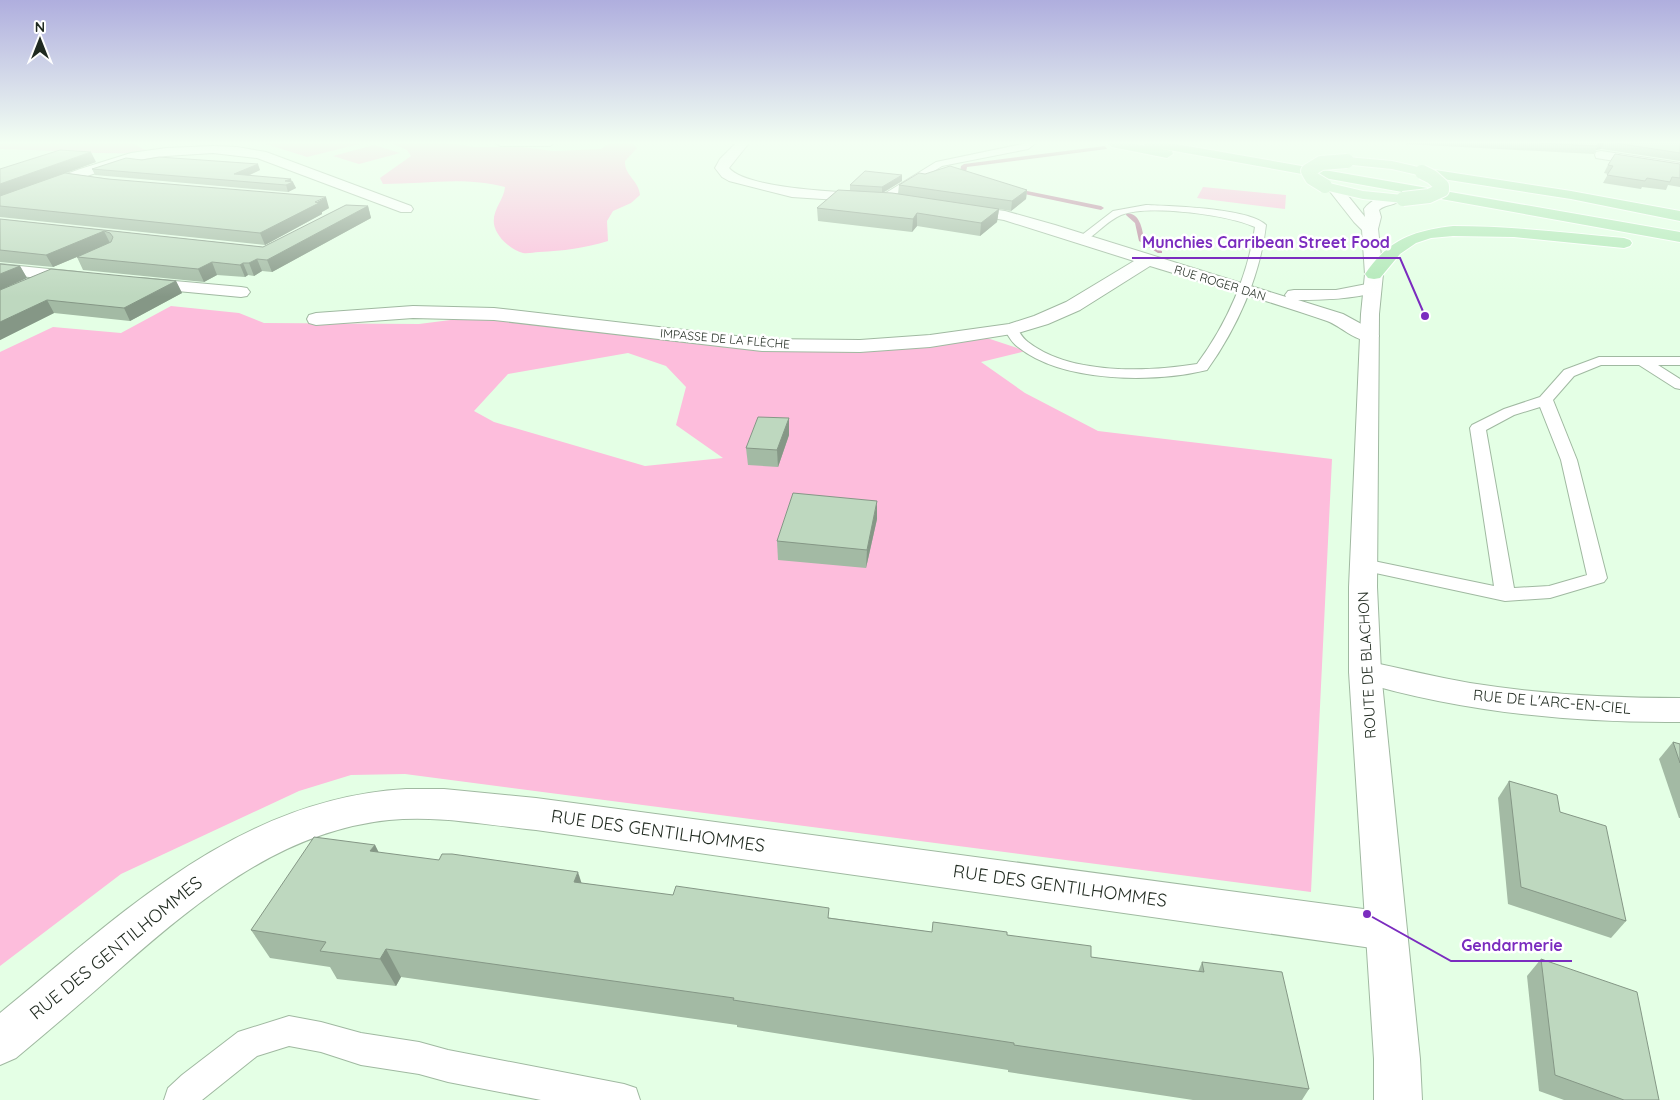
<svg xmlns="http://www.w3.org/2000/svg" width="1680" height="1100" viewBox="0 0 1680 1100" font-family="Quicksand,sans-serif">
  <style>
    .green { fill: #fdbddc; fill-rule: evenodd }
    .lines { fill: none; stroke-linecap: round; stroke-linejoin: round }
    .stream { fill: #b9809b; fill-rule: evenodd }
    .service-casing { stroke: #a0b9a1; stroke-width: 2 }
    .minor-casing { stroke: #a0b9a1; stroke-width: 2 }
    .tertiary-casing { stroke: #a0b9a1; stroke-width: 2 }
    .primary-casing { stroke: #fff; stroke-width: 2 }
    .trunk-casing { stroke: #fff; stroke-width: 2 }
    .service { fill: #fff; fill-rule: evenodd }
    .minor { fill: #fff; fill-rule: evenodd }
    .tertiary { fill: #fff; fill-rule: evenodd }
    .primary { fill: #c4eec8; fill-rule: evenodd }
    .trunk { fill: #b0e8b6; fill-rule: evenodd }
    .primary-bridge-casing { stroke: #fff; stroke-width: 16; stroke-linecap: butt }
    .primary-bridge { stroke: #c4eec8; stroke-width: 14 }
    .wall { fill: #a3baa4 }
    .shaded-wall { fill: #859786 }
    .building { fill: #bed8bf; stroke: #859786 }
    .labels { text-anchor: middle; stroke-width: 5; stroke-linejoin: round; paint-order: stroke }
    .far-street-label { font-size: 12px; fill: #1f291f; stroke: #fff }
    .street-label { font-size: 15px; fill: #1f291f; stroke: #fff }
    .near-street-label { font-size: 18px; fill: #1f291f; stroke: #fff }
    .leader { fill: none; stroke: #7b2cbf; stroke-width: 2 }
    .callout-dot { fill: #7b2cbf; stroke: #fff; stroke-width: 2 }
    .callout-label { font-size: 16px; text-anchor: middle; font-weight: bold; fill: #7b2cbf; stroke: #fff; stroke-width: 5; stroke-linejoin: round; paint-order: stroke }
  </style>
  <rect width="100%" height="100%" fill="#e4ffe5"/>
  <!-- green -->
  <g class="green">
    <path d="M0 143H133L141 148 155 153C104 155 52 150 0 149Z"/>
    <path d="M263 143H363L307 157Z"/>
    <path d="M391 143H448L475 147H522L553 151 601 149 610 143H633L637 148 625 161C624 175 639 181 640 195L631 203 613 211 607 221 608 241C585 248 563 251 539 252 534 252 528 254 523 253 511 250 496 237 494 224 492 210 504 200 505 187 464 176 424 184 383 184L380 178 411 156 407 150Z"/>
    <path d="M374 145 400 153 359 164 333 156Z"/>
    <path d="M1203 187 1286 195 1285 209 1197 198Z"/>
    <path d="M171 306 239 313 264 323 419 324 482 316 789 352 896 349 987 338 1026 351 981 362 1025 393 1098 431 1332 459 1311 892 405 774 351 775 299 791 121 874 0 966V352L53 327 121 333ZM628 353 666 366 686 387 676 425 723 458 645 466 494 422 474 411 508 374Z"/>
  </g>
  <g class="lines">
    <!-- stream -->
    <g class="stream">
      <path d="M1105 146 1107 149 967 167 966 172 976 180 973 182 960 172 961 166 964 164Z"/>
      <path d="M1012 188 1101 206 1104 208 1101 210 1010 191Z"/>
      <path d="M1126 213C1140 213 1142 228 1144 239L1162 251V253H1158L1139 241 1135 223 1126 215Z"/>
    </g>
    <!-- service casing -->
    <g class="service-casing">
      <g id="service">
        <path d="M496 143H554L550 146H500Z"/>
        <path d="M1027 143H1036L1028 149 942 166 885 201H877L876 199 936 162Z"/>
        <path d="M1146 205C1171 206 1249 208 1266 225 1260 277 1237 328 1207 370 1154 383 1063 383 1018 347 1012 343 1008 335 1004 329L1006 326H1016C1019 331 1022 338 1028 342 1070 375 1147 372 1197 364 1227 324 1248 275 1255 227 1228 215 1149 204 1121 215 1109 220 1098 232 1087 240L1083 241 1078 238 1113 211Z"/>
        <path d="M1599 357H1680V365H1658L1680 379V389L1675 388 1639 365H1601L1574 376 1553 400 1577 460 1607 578 1604 582 1550 598 1505 601 1357 569 1354 565 1357 561 1364 559 1494 586 1470 428 1472 425 1504 409 1540 397 1564 370ZM1540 407 1561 460 1587 575 1549 586 1514 588 1486 430 1514 415Z"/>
        <path d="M289 1016 321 1022 361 1033 419 1042 448 1050 624 1084 636 1088 640 1100H541L448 1082 419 1074 361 1065 321 1052 289 1046 257 1056 202 1100H164L168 1088 182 1075 238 1032Z"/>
      </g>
    </g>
    <!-- minor casing -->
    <g class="minor-casing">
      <g id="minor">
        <path d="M736 143H749L729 168C747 189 840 192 869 194L874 195 876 198 874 201 869 202 792 197 729 181 722 177 715 168 720 159Z"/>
        <path d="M213 146 237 147 266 152 411 206 413 209 411 212H401L257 158 213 153 166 156 137 160 90 175 0 208V199L80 169 131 153 166 148Z"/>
        <path d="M1601 151 1680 163V171L1596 158 1595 155 1596 152Z"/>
        <path d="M961 205 1005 211 1055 225 1286 297 1285 295 1288 291 1294 290H1336L1372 283 1378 284 1381 288 1378 292C1351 299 1326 300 1298 300L1343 314 1376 332 1379 336 1376 340C1358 345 1343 327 1327 321 1269 301 1209 284 1150 266L1080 310 1048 324 1018 333 930 347 860 352 762 351 494 320 413 318 316 325 309 323 307 319 309 315 316 313 413 306 494 308 762 339 860 340 930 335 1009 324 1034 316 1066 302 1134 261 1004 220 956 212 954 209 956 206Z"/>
        <path d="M0 264 78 272 84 273 87 277 84 281 78 282 0 274Z"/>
        <path d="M141 278 241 287 247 288 250 292 247 296 241 297 135 287 132 283 135 279Z"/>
        <path d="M1365 661C1400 668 1435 677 1470 683 1539 694 1610 698 1680 698V722C1570 723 1460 712 1354 680L1349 672 1354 664Z"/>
        <path d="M406 789H444L536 798 1386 912 1401 917 1407 931 1401 945 1386 950 536 830C487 825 438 815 389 820 282 831 200 899 122 967 87 998 52 1028 16 1058L0 1065V1013C124 912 238 799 406 789Z"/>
      </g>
    </g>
    <!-- tertiary casing -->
    <g class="tertiary-casing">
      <path id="tertiary" d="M1335 185 1340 186 1365 217 1364 209C1371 199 1387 193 1399 196L1401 199C1396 206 1385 204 1379 210L1381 217 1378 229 1383 274 1379 314 1377 587 1381 672 1420 1059 1422 1100H1374V1059L1349 672V587L1361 314 1365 274 1362 230 1354 222 1328 189 1330 186Z"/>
    </g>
    <!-- primary casing -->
    <g class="primary-casing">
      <g id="primary">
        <path d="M1347 157 1392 161 1427 169 1429 172 1422 176 1392 169 1342 164 1340 161 1342 158Z"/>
        <path d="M1325 182 1363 191 1403 195 1408 196 1410 199 1408 202 1403 203 1363 199 1320 189 1318 186 1320 183Z"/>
      </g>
    </g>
    <!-- trunk casing -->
    <g class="trunk-casing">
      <g id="trunk">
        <path d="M1106 143H1131L1146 146 1143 143H1170L1680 232V242L1158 148 1172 151 1173 154 1167 158 1112 147Z"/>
        <path d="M1422 168 1571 191 1680 211V221L1571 199 1417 175 1415 172Z"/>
        <path d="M1453 226C1511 226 1567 233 1624 238L1630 240 1632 243 1630 246 1624 248 1514 237 1453 236 1431 238 1416 243 1400 254 1380 278 1374 279 1368 278 1365 274C1389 239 1413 231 1453 226Z"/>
      </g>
    </g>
    <!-- service -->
    <use href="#service" class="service"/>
    <!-- minor -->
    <use href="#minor" class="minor"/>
    <!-- tertiary -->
    <use href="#tertiary" class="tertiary"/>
    <!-- primary -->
    <use href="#primary" class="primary"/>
    <!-- trunk -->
    <use href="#trunk" class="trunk"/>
    <!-- primary-bridge casing -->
    <g class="primary-bridge-casing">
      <g id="primary-bridge">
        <path d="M1325 186 1312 178 1308 171 1321 163 1347 161"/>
        <path d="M1403 199 1429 196 1442 190V186L1432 177 1422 172"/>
      </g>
    </g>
    <!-- primary-bridge -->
    <use href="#primary-bridge" class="primary-bridge"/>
  </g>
  <!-- wall -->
  <g class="wall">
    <path d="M1405 143H1680V161L1601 149 1596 150 1594 154 1406 144Z"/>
    <path d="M96 162 65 173 329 208 322 212V214L265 245 0 217V169Z"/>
    <path d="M1680 164V187L1668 185 1666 190 1642 187 1641 189 1603 183 1608 174 1604 173 1608 165Z"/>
    <path d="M92 169 260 170 248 176 292 182 296 188 288 192 95 175Z"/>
    <path d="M902 181 883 193 898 194 899 185 1027 190 1026 199 1011 211 999 209 997 222 980 236 917 226 912 232 818 221 817 208 850 190V185Z"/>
    <path d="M368 206 371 218 272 272 262 271 254 276 248 275 245 277 217 275 204 282 83 270 77 257 89 252 53 267 0 262V219L263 247Z"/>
    <path d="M0 264 20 266 27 278 9 286 176 281 182 293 130 321 54 313 0 340Z"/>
    <path d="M789 418V435L778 467 748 465 746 448Z"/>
    <path d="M877 519 866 568 778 560 777 541Z"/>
    <path d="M1673 742 1680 744V818H1679L1659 759Z"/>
    <path d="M1509 781 1560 812 1626 921 1611 938 1508 904 1498 798Z"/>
    <path d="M375 845 379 853 582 883 932 932 1007 935 1091 957 1198 972 1202 962 1309 1089 1302 1100H1193L1008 1072V1070L737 1027V1025L401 977 396 986 337 979 330 967 270 958 251 930Z"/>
    <path d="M1541 959 1659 1100H1564L1539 1091 1527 976Z"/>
  </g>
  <!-- shaded-wall -->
  <g class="shaded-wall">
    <path d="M1599 143H1604L1601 149 1596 150 1594 154Z"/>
    <path d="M91 152 96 162 0 197V184Z"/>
    <path d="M258 164 260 170 236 181 234 174Z"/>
    <path d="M902 175V181L882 193V187Z"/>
    <path d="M291 179 292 182H293L296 188 288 192 285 181Z"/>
    <path d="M1027 190 1026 199 1011 211 1012 201Z"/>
    <path d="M326 197 329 208 322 212V214L265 245 260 233Z"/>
    <path d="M368 206 371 218 272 272 267 260Z"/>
    <path d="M999 209 997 222 980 236 981 223Z"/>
    <path d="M917 213V226L912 232 913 219Z"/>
    <path d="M104 231 110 243 53 267 46 255Z"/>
    <path d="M257 259 262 271 254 276 249 263Z"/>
    <path d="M212 262 217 275 204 282 198 269Z"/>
    <path d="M243 263 248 275 245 277 240 265Z"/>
    <path d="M20 266 27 278 0 290V274Z"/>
    <path d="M176 281 182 293 130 321 124 308Z"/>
    <path d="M47 300 54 313 0 340V322Z"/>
    <path d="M789 418V435L778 467 777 450Z"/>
    <path d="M877 501V519L866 568 867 550Z"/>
    <path d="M375 845 389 874 370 851Z"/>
    <path d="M578 872 587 900 574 882Z"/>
    <path d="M386 949 401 977 396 986 380 959Z"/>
  </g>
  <!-- building -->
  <g class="building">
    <path d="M1539 143H1599L1597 146Z"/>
    <path d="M1616 143H1680V153Z"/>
    <path d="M60 150 91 152 0 184V169Z"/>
    <path d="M1615 154 1680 164V178L1672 177 1670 182 1647 178 1645 181 1607 175 1613 166 1608 165Z"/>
    <path d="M159 157 258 164 234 174 291 179 285 181 293 182 286 185 92 169 126 158 142 160Z"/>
    <path d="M950 166 1027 190 1012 201 899 185 919 173 925 174Z"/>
    <path d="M865 171 902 175 882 187 850 185Z"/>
    <path d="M65 173 108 179 326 197 315 202 319 203 260 233 0 206V196Z"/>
    <path d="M838 190 892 193 999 209 981 223 917 213 913 219 817 208Z"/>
    <path d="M346 205 368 206 267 260 257 259 249 263H243L240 265 212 262 198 269 77 257 111 242 113 237 110 233 104 231 46 255 0 250V219L263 247Z"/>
    <path d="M0 264 20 266 0 274Z"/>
    <path d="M51 269 176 281 124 308 47 300 0 322V290Z"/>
    <path d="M758 417 789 418 777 450 746 448Z"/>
    <path d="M793 493 877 501 867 550 777 541Z"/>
    <path d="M1673 742 1680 744V763Z"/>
    <path d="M1509 781 1557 795 1560 812 1606 826 1626 921 1521 887Z"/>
    <path d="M314 837 375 845 370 851 439 860 442 854H452L578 872 574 882 673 895 676 886 829 908 828 918 932 932 933 922 1007 932V935L1091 946V957L1204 972 1202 962 1282 972 1309 1089 1014 1045V1043L733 1000 734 998 386 949 380 959 320 951 326 942 251 930Z"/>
    <path d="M1541 959 1637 992 1659 1100H1624L1555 1075Z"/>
  </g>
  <!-- sky -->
  <linearGradient id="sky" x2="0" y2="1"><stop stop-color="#afaede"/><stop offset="0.48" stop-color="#f3fff3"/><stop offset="1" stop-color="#f3fff3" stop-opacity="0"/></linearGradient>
  <rect width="1680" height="297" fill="url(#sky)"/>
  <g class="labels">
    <!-- far-street labels -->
    <g class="far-street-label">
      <text transform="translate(1220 283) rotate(17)" y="4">RUE ROGER DAN</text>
      <text transform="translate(725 339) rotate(5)" y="4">IMPASSE DE LA FLÈCHE</text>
    </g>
    <!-- street labels -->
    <g class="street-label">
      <text transform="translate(1367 665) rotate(-93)" y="5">ROUTE DE BLACHON</text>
      <text transform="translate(1552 702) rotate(5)" y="5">RUE DE L'ARC-EN-CIEL</text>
    </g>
    <!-- near-street labels -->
    <g class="near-street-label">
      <text transform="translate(658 831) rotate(8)" y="6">RUE DES GENTILHOMMES</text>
      <text transform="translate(1060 886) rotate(8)" y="6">RUE DES GENTILHOMMES</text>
      <text transform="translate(116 948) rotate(-39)" y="6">RUE DES GENTILHOMMES</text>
    </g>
  </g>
  <!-- callouts -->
  <path class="leader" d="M1425 316L1400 258H1132M1367 914L1451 961H1572"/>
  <g class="callout-dot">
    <circle cx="1425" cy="316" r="5"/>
    <circle cx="1367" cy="914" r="5"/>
  </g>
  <g class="callout-label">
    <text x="1266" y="248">Munchies Carribean Street Food</text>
    <text x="1512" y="951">Gendarmerie</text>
  </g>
  <!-- north arrow -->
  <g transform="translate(40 40)" stroke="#ffffff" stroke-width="4" paint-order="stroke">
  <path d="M0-4L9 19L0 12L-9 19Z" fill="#1f291f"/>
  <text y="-8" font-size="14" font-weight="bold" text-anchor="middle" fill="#1f291f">N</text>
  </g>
</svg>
